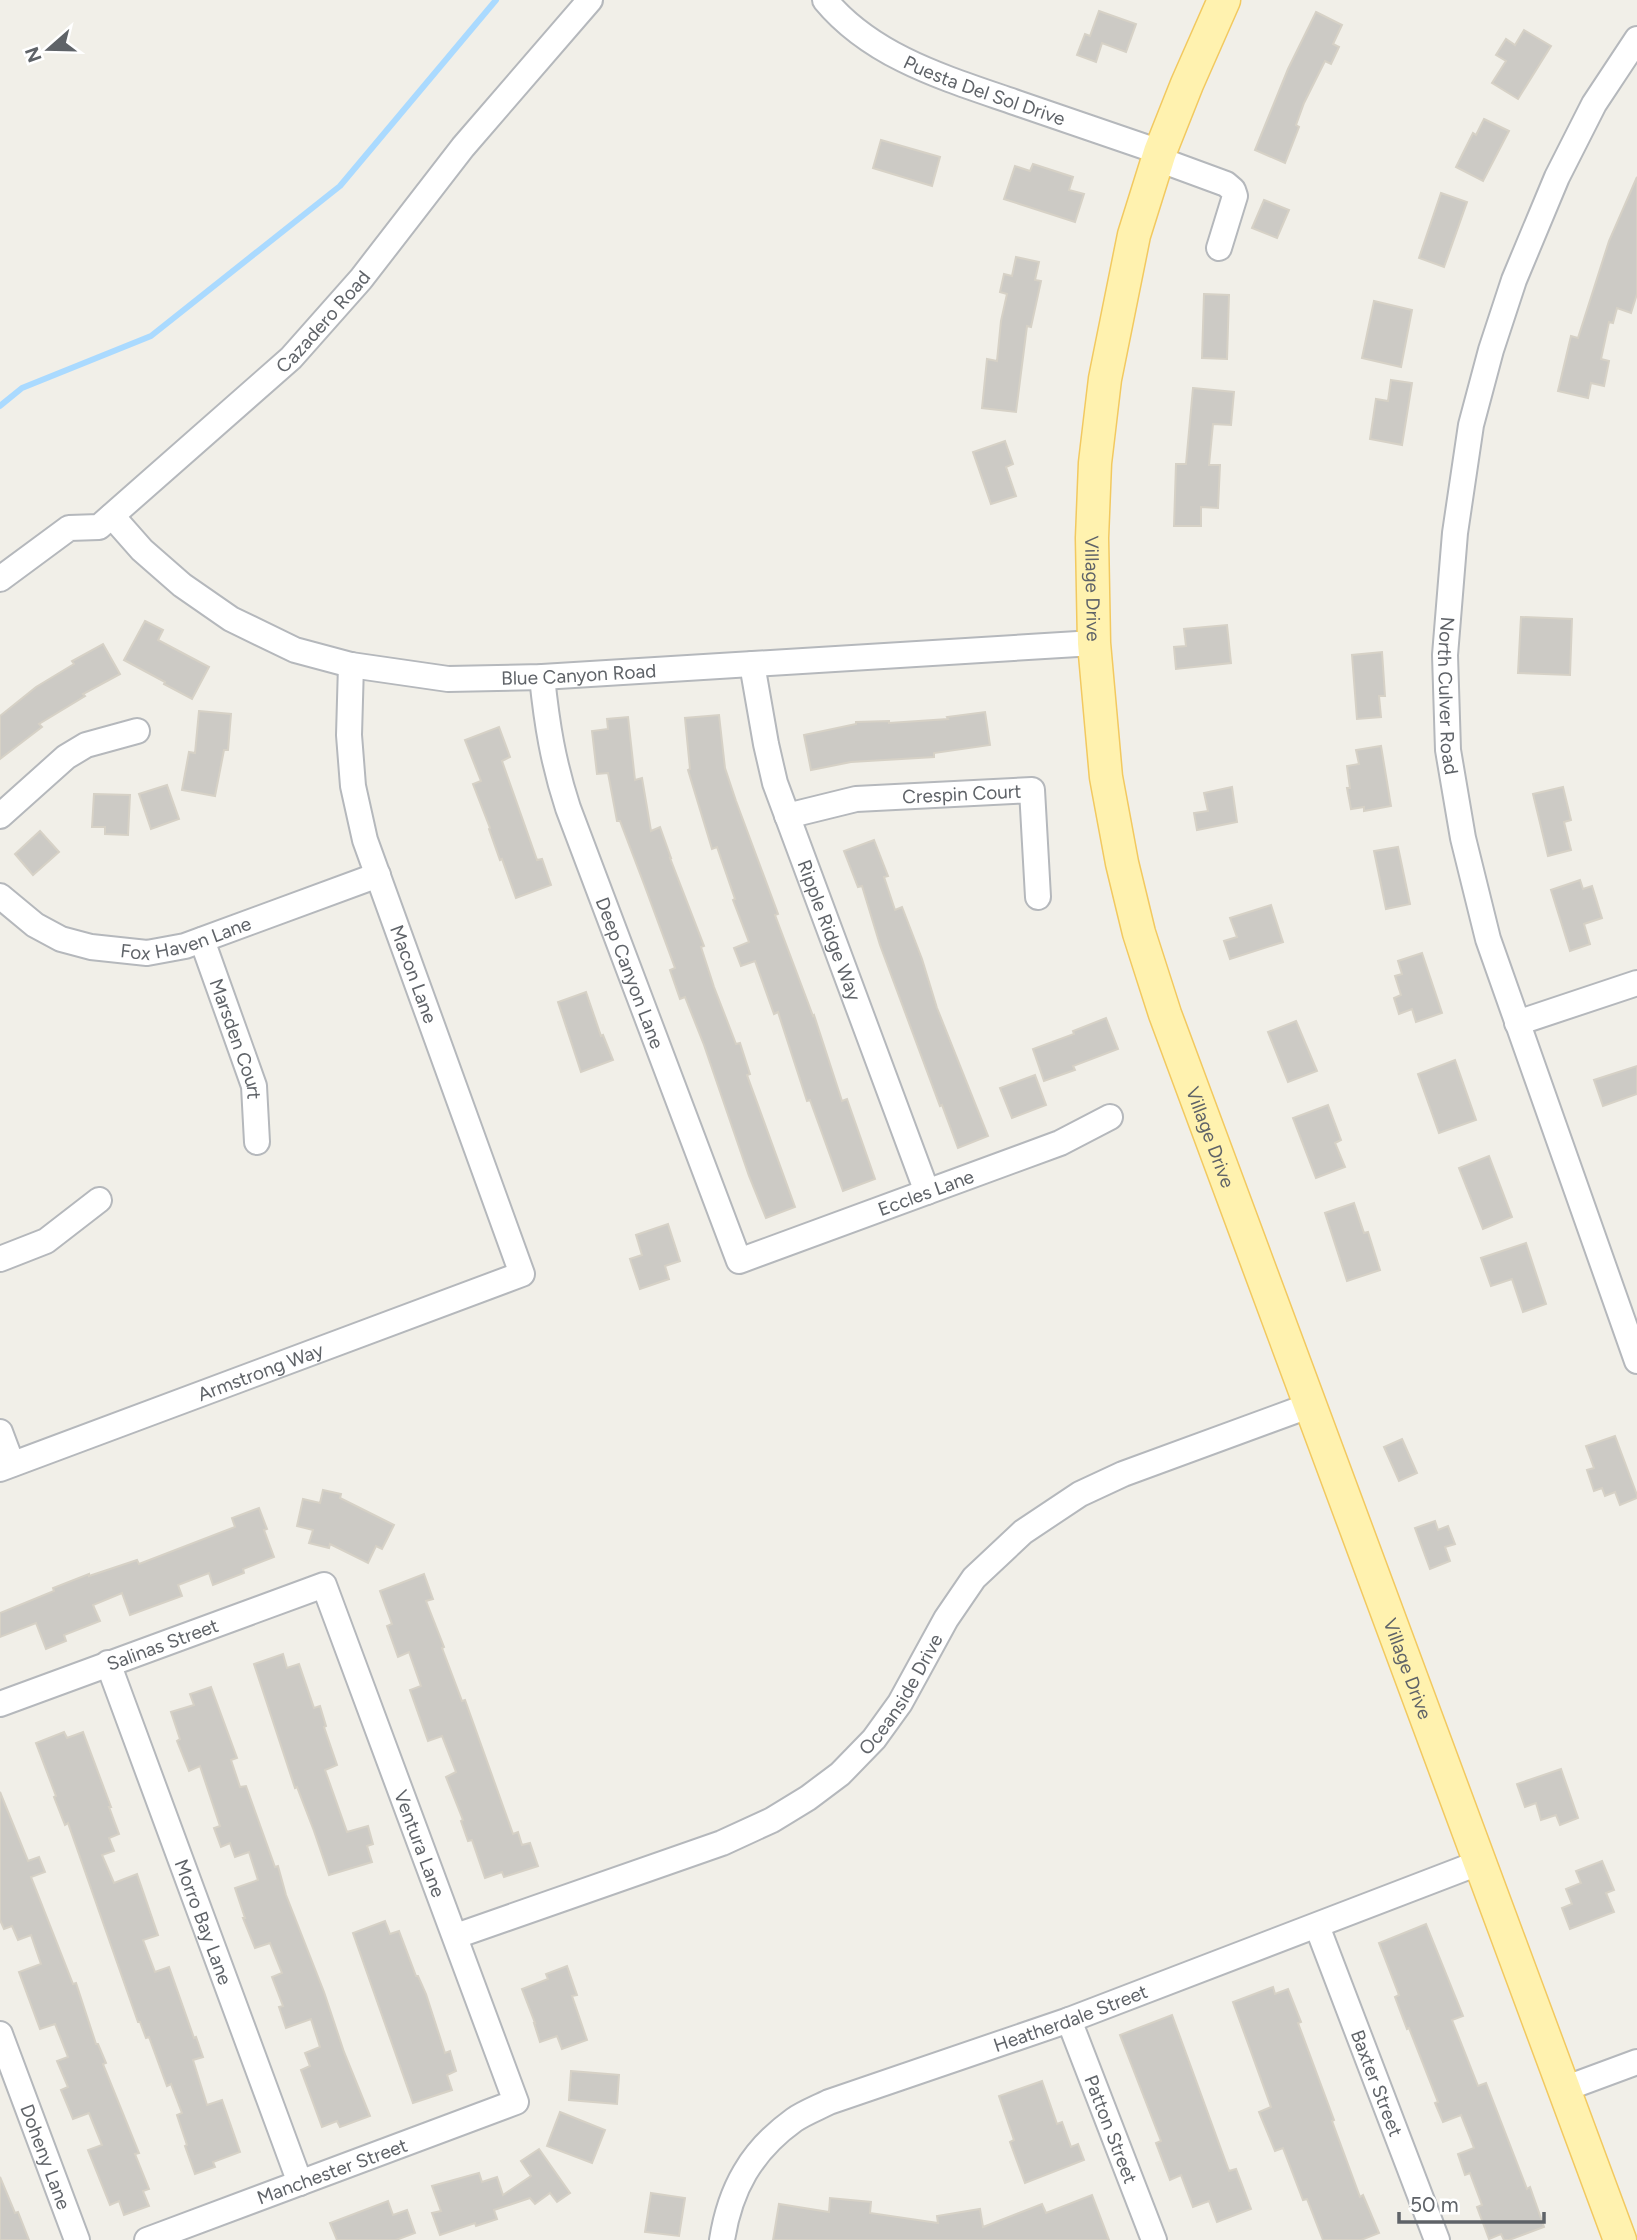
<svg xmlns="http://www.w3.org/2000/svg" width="1637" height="2240" viewBox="0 0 1637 2240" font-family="Figtree,sans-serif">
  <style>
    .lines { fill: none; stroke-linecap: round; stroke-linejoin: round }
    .stream { stroke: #aadaff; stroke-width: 6 }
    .building { fill: #cccac5; stroke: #d6d1c6; stroke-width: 2 }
    .minor-casing { stroke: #b5b8bc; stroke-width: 28 }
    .major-casing { stroke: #f2c960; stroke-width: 35 }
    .minor { stroke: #fff; stroke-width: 24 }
    .major { stroke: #fff2af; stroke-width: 32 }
    .labels { text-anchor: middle; stroke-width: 5; stroke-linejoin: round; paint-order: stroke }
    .street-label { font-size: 19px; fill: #5f6368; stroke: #fff }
  </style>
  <rect width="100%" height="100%" fill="#f1efe8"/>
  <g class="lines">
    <!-- stream -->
    <path class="stream" d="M0 406 22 388 151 336 340 186 496 0"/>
  </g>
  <!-- building -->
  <g class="building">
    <path d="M1099 11 1136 24 1126 52 1102 43 1096 62 1077 55 1085 34 1090 36Z"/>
    <path d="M1316 12 1342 25 1333 44 1339 47 1331 64 1325 61 1304 103 1296 125 1299 127 1285 163 1255 150 1288 69Z"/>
    <path d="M1524 30 1551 46 1518 99 1492 83 1506 61 1496 55 1506 39 1515 45Z"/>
    <path d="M1484 119 1509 131 1483 181 1456 167 1473 133 1476 135Z"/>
    <path d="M881 140 940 157 932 186 873 168Z"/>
    <path d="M1033 164 1073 177 1069 190 1084 194 1075 222 1004 199 1015 166 1030 171Z"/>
    <path d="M1637 177V294L1631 313 1617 308 1613 323 1609 322 1601 359 1609 361 1604 386 1591 383 1588 398 1558 391 1571 336 1578 338 1609 241Z"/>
    <path d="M1441 193 1467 202 1444 267 1419 258Z"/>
    <path d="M1264 200 1289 210 1277 238 1252 228Z"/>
    <path d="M1016 257 1039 262 1035 280 1041 281 1031 327 1027 326 1016 412 982 408 987 359 997 361 1001 321 1007 294 1000 292 1004 274 1012 276Z"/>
    <path d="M1204 294 1229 295 1227 359 1202 358Z"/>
    <path d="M1374 301 1412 310 1401 367 1362 358Z"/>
    <path d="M1391 380 1412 383 1402 445 1370 439 1376 399 1388 401Z"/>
    <path d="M1193 388 1234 392 1231 425 1213 424 1209 465H1220L1218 508 1201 507V526H1174L1176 464H1186Z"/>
    <path d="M1005 441 1013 464 1006 467 1016 496 991 504 973 452Z"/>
    <path d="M1521 617 1572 619 1570 675 1518 673Z"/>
    <path d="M145 621 163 630 158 640 209 667 192 699 164 684 165 682 124 660Z"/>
    <path d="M1227 625 1231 663 1176 669 1174 647 1186 646 1184 629Z"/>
    <path d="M103 644 120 674 83 694 85 696 39 724 42 727 0 759V716L36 687 74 664 72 661Z"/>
    <path d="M1382 652 1385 696H1379L1381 717 1357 719 1352 655Z"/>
    <path d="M199 711 231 714 228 750H224L215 796 182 790 189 752 195 753Z"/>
    <path d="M985 712 990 745 934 753V757L851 762 811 770 804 735 856 724V722L889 721V723L948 719 947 717Z"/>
    <path d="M719 715 725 768 736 801 778 914 775 915 813 1016 814 1015 842 1101 847 1099 875 1179 843 1191 810 1100 807 1101 778 1012 774 1014 755 961 741 966 734 948 749 942 733 900 735 899 717 847 712 849 688 770 690 769 685 718Z"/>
    <path d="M628 717 635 780 642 778 651 831 660 827 671 858H670L704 946 701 947 714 987 736 1044 740 1043 750 1074 747 1075 795 1207 766 1218 749 1176 704 1045 685 997 680 999 670 970 675 968 644 884 620 821H617L608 773 597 774 592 731 608 729 607 719Z"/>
    <path d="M499 727 510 757 502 761 537 860 542 859 551 885 516 898 502 859 500 860 489 829 490 828 473 784 481 781 465 740Z"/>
    <path d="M1381 746 1391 806 1364 811V807L1351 809 1347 788H1350L1347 766 1359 764 1356 750Z"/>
    <path d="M167 785 179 819 151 829 139 794Z"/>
    <path d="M1232 787 1237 822 1197 830 1194 813 1208 811 1204 793Z"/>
    <path d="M1563 787 1571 820 1564 822 1571 850 1548 856 1533 794Z"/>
    <path d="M94 794 130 795 128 835 105 834V827H92Z"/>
    <path d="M40 831 59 852 33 875 15 854Z"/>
    <path d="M874 840 888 876 884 877 895 910 902 907 922 959 937 1008 988 1136 958 1148 942 1105 940 1106 880 945 862 886 858 887 844 851Z"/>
    <path d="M1398 847 1410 904 1386 909 1374 851Z"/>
    <path d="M1580 880 1583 889 1592 886 1602 918 1584 924 1590 944 1570 951 1551 890Z"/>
    <path d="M1271 905 1283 942 1230 959 1224 941 1237 937 1230 918Z"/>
    <path d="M1422 953 1442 1013 1416 1022 1412 1009 1399 1014 1394 998 1401 995 1395 976 1402 974 1398 961Z"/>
    <path d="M586 992 601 1036 603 1035 613 1060 581 1072 558 1002Z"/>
    <path d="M1106 1018 1118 1049 1073 1066 1075 1070 1044 1081 1033 1049 1074 1034 1073 1031Z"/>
    <path d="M1296 1021 1317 1071 1288 1082 1268 1032Z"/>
    <path d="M1455 1060 1476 1120 1439 1133 1418 1074Z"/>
    <path d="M1637 1066V1094L1603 1106 1594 1080Z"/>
    <path d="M1035 1075 1046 1105 1012 1118 1000 1088Z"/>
    <path d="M1328 1105 1341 1140 1335 1143 1345 1167 1316 1178 1293 1118Z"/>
    <path d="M1489 1156 1512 1217 1483 1229 1459 1168Z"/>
    <path d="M1354 1203 1364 1233 1368 1232 1380 1270 1347 1281 1325 1213Z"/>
    <path d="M668 1224 680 1261 665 1266 669 1279 640 1289 630 1259 642 1255 636 1235Z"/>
    <path d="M1526 1243 1546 1304 1523 1312 1512 1279 1491 1286 1481 1258Z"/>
    <path d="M1615 1436 1637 1495V1498L1620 1505 1615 1492 1605 1496 1602 1488 1594 1491 1587 1470 1594 1468 1586 1446Z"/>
    <path d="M1402 1439 1417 1473 1399 1481 1384 1447Z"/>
    <path d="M323 1490 341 1494 340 1498 394 1525 382 1549 376 1546 368 1563 330 1544 329 1548 309 1543 313 1530 297 1526 303 1499 320 1503Z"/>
    <path d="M259 1508 267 1529 264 1530 274 1557 243 1569 244 1573 213 1585 209 1573 178 1585 182 1596 130 1615 122 1593 93 1605 100 1621 64 1635 66 1641 46 1649 36 1623 0 1637V1613L54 1591 53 1588 89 1574V1576L137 1560 139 1564 235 1527 232 1518Z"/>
    <path d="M1435 1521 1438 1530 1448 1526 1455 1544 1445 1547 1450 1561 1430 1569 1415 1528Z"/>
    <path d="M424 1574 433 1599 426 1601 444 1647 442 1648 462 1701 465 1700 513 1834 518 1832 522 1845 530 1843 538 1866 504 1877 502 1872 485 1878 472 1840 468 1841 461 1821 463 1820 446 1777 456 1772 442 1736 428 1741 410 1690 421 1686 409 1652 398 1657 387 1626 392 1624 380 1591Z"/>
    <path d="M283 1654 287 1668 299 1664 314 1708 320 1706 326 1726 324 1727 337 1765 325 1770 347 1832 368 1826 373 1844 367 1846 372 1862 329 1875 314 1831 297 1787 295 1788 254 1664Z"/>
    <path d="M211 1687 237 1758 231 1760 240 1787 246 1786 275 1867 278 1866 286 1895 324 1992 344 2052 370 2116 340 2127 337 2121 322 2127 301 2070 310 2066 305 2053 320 2047 311 2019 286 2028 279 2007 283 2006 272 1977 282 1973 270 1943 255 1948 243 1918H245L235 1888 258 1880 249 1852 235 1857 230 1843 221 1847 214 1828 220 1826 200 1766 189 1771 177 1741 180 1739 171 1712 194 1705 190 1694Z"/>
    <path d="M64 1732 67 1738 83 1732 111 1807H109L119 1834 109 1838 114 1851 102 1855 114 1883 137 1874 158 1935 143 1940 155 1972 169 1967 194 2038 196 2037 203 2057 193 2060 207 2105 222 2100 240 2152 213 2162 215 2167 195 2174 185 2146 187 2145 177 2115 182 2113 171 2084 167 2086 149 2037 146 2038 140 2022H138L68 1823 65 1825 54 1797 56 1796 36 1743Z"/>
    <path d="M1561 1769 1578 1818 1560 1825 1556 1815 1541 1820 1536 1803 1525 1807 1517 1784Z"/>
    <path d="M0 1792 28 1861 39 1857 45 1872 31 1877 73 1984 76 1983 96 2044H98L106 2063 103 2064 139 2153 135 2154 149 2189 143 2191 149 2206 124 2215 119 2201 110 2205 88 2150 102 2145 89 2113 73 2119 61 2090 68 2087 57 2061 68 2057 55 2024 40 2029 19 1972 41 1964 31 1935 18 1940 12 1926 4 1929 0 1920Z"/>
    <path d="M1602 1861 1614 1890 1606 1893 1614 1912 1570 1929 1562 1908 1572 1904 1566 1889 1581 1883 1576 1871Z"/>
    <path d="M385 1921 390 1934 399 1931 416 1976H418L426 1994 445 2053 450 2051 456 2071 447 2075 452 2090 413 2103 353 1933Z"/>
    <path d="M1426 1924 1463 2016 1452 2020 1478 2086 1486 2083 1527 2189 1530 2187 1544 2227 1509 2240H1504L1501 2234 1489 2239 1477 2207 1482 2205 1470 2173 1465 2175 1458 2154 1474 2148 1461 2115 1443 2122 1435 2103 1438 2102 1409 2028 1407 2029 1395 1997 1399 1995 1379 1943Z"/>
    <path d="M567 1966 577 1995 572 1996 587 2040 562 2049 557 2036 540 2042 534 2023H535L522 1989 548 1979 546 1974Z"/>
    <path d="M1273 1987 1275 1994 1288 1989 1301 2022 1298 2023 1334 2120 1332 2121 1360 2197 1363 2195 1379 2233 1361 2240H1323L1307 2199 1303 2200 1283 2148 1275 2151 1259 2112 1271 2107 1233 2002Z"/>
    <path d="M1172 2015 1229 2171 1236 2169 1251 2209 1217 2222 1209 2201 1193 2207 1181 2175 1170 2180 1156 2143 1161 2141 1120 2035Z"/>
    <path d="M571 2071 619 2075 617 2104 569 2100Z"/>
    <path d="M1042 2081 1057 2124 1062 2122 1071 2147 1078 2144 1084 2160 1025 2183 1010 2142 1014 2140 999 2096Z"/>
    <path d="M560 2112 605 2130 592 2163 547 2146Z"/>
    <path d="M539 2149 570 2193 557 2202 550 2193 535 2204 530 2198 494 2210 497 2219 476 2226 475 2223 440 2235 432 2213 441 2211 432 2186 479 2173 482 2182 497 2177 503 2195 531 2176 521 2161Z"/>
    <path d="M0 2177 15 2213 18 2212 29 2240H0Z"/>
    <path d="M651 2193 685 2198 679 2236 645 2232Z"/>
    <path d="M1092 2195 1109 2240H773L779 2204 829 2212 830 2198 871 2202 870 2213 938 2223 937 2216 980 2209 983 2227 1042 2204 1046 2213Z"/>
    <path d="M388 2201 393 2215 407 2210 415 2233 396 2240H337L330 2223Z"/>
  </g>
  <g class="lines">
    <!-- minor casing -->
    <g class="minor-casing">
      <g id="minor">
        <path id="s1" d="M825 0C873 58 948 79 1017 103 1065 119 1112 136 1160 152"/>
        <path id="s2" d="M1637 39 1594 104 1557 177 1514 280 1491 350 1471 425 1455 533 1445 655 1448 750 1463 838 1488 939 1637 1361"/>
        <path d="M1158 159 1226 184 1233 190 1235 196 1219 248"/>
        <path id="s3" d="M112 516 142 550 182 585 231 619 295 650 351 665 448 679 542 677 1094 643"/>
        <path id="s4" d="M0 579 69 528 99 527 291 358 361 279 463 147 590 0"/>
        <path id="s5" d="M752 664 766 744 775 783 927 1192"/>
        <path id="s6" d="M542 677C547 725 553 762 568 808L739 1261 1060 1143 1110 1117"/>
        <path d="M0 816 66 757 86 745 137 731"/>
        <path id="s7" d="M787 816 856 799 1032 790 1038 897"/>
        <path id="s8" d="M0 896 35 925 61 939 91 947 147 953 185 946 378 875"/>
        <path id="s9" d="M202 940 254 1086 257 1142"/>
        <path d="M1517 1023 1637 983"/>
        <path d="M0 1259 46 1241 99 1200"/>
        <path d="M0 1432 12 1464"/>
        <path id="s10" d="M0 1469 522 1274 365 840 353 786 349 735 351 665"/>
        <path id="s11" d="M108 1663 300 2183"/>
        <path id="s12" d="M0 1704 324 1585 516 2102 147 2240"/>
        <path id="s13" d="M1317 1926 1437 2240"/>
        <path id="s14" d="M456 1936 722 1843 772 1820 808 1798 840 1774 874 1739 900 1703 946 1619 974 1578 1023 1532 1080 1494 1123 1474 1311 1405"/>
        <path id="s15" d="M1069 2020 1154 2240"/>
        <path id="s16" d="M0 2034 77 2240"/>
        <path d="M1564 2089 1637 2062"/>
        <path id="s17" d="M722 2240C730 2189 751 2151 794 2120 804 2113 817 2108 829 2102L1069 2020 1481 1862"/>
      </g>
    </g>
    <!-- major casing -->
    <g class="major-casing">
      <g id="major">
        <path id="s18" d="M1224 0 1187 84 1160 152 1134 235 1105 379 1095 463 1092 538 1094 643 1106 777 1122 863 1139 933 1165 1014 1620 2240"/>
      </g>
    </g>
    <!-- minor -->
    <use href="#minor" class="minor"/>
    <!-- major -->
    <use href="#major" class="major"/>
  </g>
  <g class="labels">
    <!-- street labels -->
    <g class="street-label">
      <text dy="7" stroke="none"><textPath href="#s1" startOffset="186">Puesta Del Sol Drive</textPath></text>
      <text dy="7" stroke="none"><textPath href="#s4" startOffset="420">Cazadero Road</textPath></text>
      <text dy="7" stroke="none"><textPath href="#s18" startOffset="609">Village Drive</textPath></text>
      <text dy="7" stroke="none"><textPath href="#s3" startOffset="516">Blue Canyon Road</textPath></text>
      <text dy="7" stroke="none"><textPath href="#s2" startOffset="695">North Culver Road</textPath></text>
      <text dy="7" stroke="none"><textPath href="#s7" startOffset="177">Crespin Court</textPath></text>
      <text dy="7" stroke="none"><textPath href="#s5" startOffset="278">Ripple Ridge Way</textPath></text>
      <text dy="7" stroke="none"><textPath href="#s8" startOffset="203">Fox Haven Lane</textPath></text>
      <text dy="7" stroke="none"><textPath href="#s6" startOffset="310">Deep Canyon Lane</textPath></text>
      <text transform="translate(414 974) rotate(70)" y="7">Macon Lane</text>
      <text dy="7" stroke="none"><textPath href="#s9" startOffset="105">Marsden Court</textPath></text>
      <text dy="7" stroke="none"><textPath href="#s18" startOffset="1174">Village Drive</textPath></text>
      <text dy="7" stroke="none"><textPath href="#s6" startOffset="817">Eccles Lane</textPath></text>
      <text dy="7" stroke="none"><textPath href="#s10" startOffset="278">Armstrong Way</textPath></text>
      <text dy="7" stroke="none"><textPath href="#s12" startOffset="173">Salinas Street</textPath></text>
      <text dy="7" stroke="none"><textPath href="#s18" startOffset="1741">Village Drive</textPath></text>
      <text dy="7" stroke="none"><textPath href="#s14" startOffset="520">Oceanside Drive</textPath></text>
      <text dy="7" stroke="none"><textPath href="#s12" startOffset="621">Ventura Lane</textPath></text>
      <text dy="7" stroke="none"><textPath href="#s11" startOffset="276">Morro Bay Lane</textPath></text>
      <text dy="7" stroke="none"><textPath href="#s17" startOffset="439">Heatherdale Street</textPath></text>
      <text dy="7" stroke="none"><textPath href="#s13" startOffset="168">Baxter Street</textPath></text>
      <text dy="7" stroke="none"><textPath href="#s15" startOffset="117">Patton Street</textPath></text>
      <text dy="7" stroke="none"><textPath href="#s16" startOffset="131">Doheny Lane</textPath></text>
      <text transform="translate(332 2171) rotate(-20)" y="7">Manchester Street</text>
    </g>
  </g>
  <!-- north arrow -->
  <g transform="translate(49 49) rotate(250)" stroke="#ffffff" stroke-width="5" paint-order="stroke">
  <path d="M0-5L12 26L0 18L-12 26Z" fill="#5f6368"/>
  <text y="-10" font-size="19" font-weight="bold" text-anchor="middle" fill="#5f6368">N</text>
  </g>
  <!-- scale -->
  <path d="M1399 2212v10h145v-10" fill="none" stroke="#5f6368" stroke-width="3.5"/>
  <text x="1410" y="2212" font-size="21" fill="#5f6368" stroke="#ffffff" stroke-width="5" paint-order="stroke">50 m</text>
</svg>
